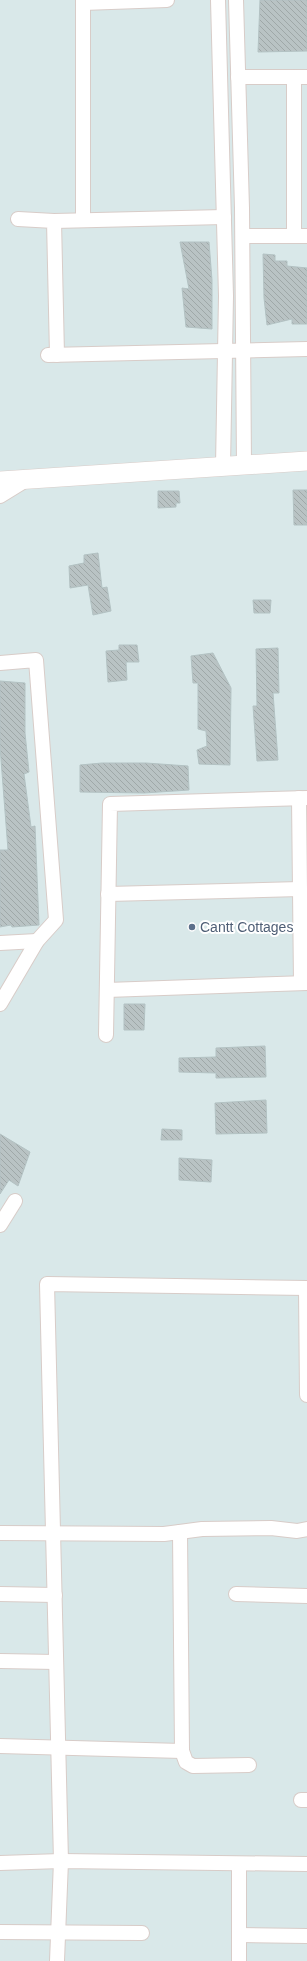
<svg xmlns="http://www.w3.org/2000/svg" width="307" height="1961" viewBox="0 0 307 1961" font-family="Helvetica,sans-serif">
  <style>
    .building { fill: url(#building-back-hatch); stroke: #b3c2c3 }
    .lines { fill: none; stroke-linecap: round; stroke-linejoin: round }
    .minor-casing { stroke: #d8ccc8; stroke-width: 16 }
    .secondary-casing { stroke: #d8ccc8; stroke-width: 20 }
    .minor { stroke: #fff; stroke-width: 14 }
    .secondary { stroke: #fff; stroke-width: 19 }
    .service-dot { fill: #5c6f8a; stroke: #fff; stroke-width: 1.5 }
    .labels { text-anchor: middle; stroke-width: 4; stroke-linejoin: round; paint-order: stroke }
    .service-label { font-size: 14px; fill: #4e5e75; stroke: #fff; text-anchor: start }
  </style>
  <defs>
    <pattern id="building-back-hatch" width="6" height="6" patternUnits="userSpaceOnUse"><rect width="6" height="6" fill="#b9c3c4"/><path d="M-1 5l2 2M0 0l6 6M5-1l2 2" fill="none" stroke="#9fa8a8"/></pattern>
  </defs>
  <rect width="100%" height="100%" fill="#d9e8e9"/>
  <!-- building -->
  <g class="building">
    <path d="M260 0H307V51L258 52Z"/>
    <path d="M180 242H209L212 280V329L186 327 182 288 189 289Z"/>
    <path d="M263 254 275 255V261H287V266L307 268V324H292V319L267 325 264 298Z"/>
    <path d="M293 490H307V525H294Z"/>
    <path d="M158 491H179L180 503H176V507L158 508Z"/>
    <path d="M98 553 102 588 107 587 111 611 93 615 88 585 70 588 69 566 84 563V555Z"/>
    <path d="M253 600H271L270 613H254Z"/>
    <path d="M119 645H137L139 662H126L127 680 108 682 106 651 119 650Z"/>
    <path d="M278 648 279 693H273L278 760 257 761 253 706H257L256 649Z"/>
    <path d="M213 653 231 688 230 765 199 764 197 750 207 746 206 731 198 729V683H193L191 656Z"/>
    <path d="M0 681 25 683V733L29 772 24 774 31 827 35 826 39 925 12 927 11 925 0 927V850H8L0 747Z"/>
    <path d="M102 763H146L188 766 189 790 144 793 80 792V765Z"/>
    <path d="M124 1004H145L144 1030H124Z"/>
    <path d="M265 1046 266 1077 216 1078V1073L179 1072V1058L216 1057V1048Z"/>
    <path d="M266 1100 267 1133 216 1134 215 1103Z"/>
    <path d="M162 1129 182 1130V1140H161Z"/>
    <path d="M0 1134 30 1152 18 1186 9 1180 0 1194Z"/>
    <path d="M179 1158 212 1160 211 1182 179 1180Z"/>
  </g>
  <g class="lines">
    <!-- minor casing -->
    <g class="minor-casing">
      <g id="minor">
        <path d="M83 0V220"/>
        <path d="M218 0 226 296 223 466"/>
        <path d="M236 0 242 208 244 465"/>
        <path d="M83 3 167 0"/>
        <path d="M238 77H307"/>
        <path d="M294 77V236"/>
        <path d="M18 219 54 221 57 355"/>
        <path d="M54 221 224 217"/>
        <path d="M243 236H307"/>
        <path d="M48 355 307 349"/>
        <path d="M0 496 26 480"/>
        <path d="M0 663 36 660 56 920 37 941 0 1004"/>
        <path d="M299 798 301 983"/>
        <path d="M108 894 300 889"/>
        <path d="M0 943 37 941"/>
        <path d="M107 990 307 983"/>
        <path d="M106 1035 110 804 307 798"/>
        <path d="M0 1225 15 1201"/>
        <path d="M306 1288 307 1395"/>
        <path d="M180 1532 182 1751 186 1762 193 1766 249 1765"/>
        <path d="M0 1533 164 1534 202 1529 271 1528 297 1531 307 1529"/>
        <path d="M0 1594 55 1595"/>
        <path d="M236 1594 307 1596"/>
        <path d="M0 1661 56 1662"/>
        <path d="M0 1746 182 1751"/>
        <path d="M301 1800H307"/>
        <path d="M0 1863 61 1861 307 1864"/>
        <path d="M239 1865V1961"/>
        <path d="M0 1932 142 1933"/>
        <path d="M239 1935 307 1936"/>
        <path d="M57 1961 61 1861 47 1284 307 1288"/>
      </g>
    </g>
    <!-- secondary casing -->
    <g class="secondary-casing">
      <path id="secondary" d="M0 481 307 461"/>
    </g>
    <!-- minor -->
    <use href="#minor" class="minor"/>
    <!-- secondary -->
    <use href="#secondary" class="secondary"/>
  </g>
  <!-- markers -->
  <circle class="service-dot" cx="192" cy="927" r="4"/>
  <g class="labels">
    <!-- service labels -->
    <g class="service-label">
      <text x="200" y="932">Cantt Cottages</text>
    </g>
  </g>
</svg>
